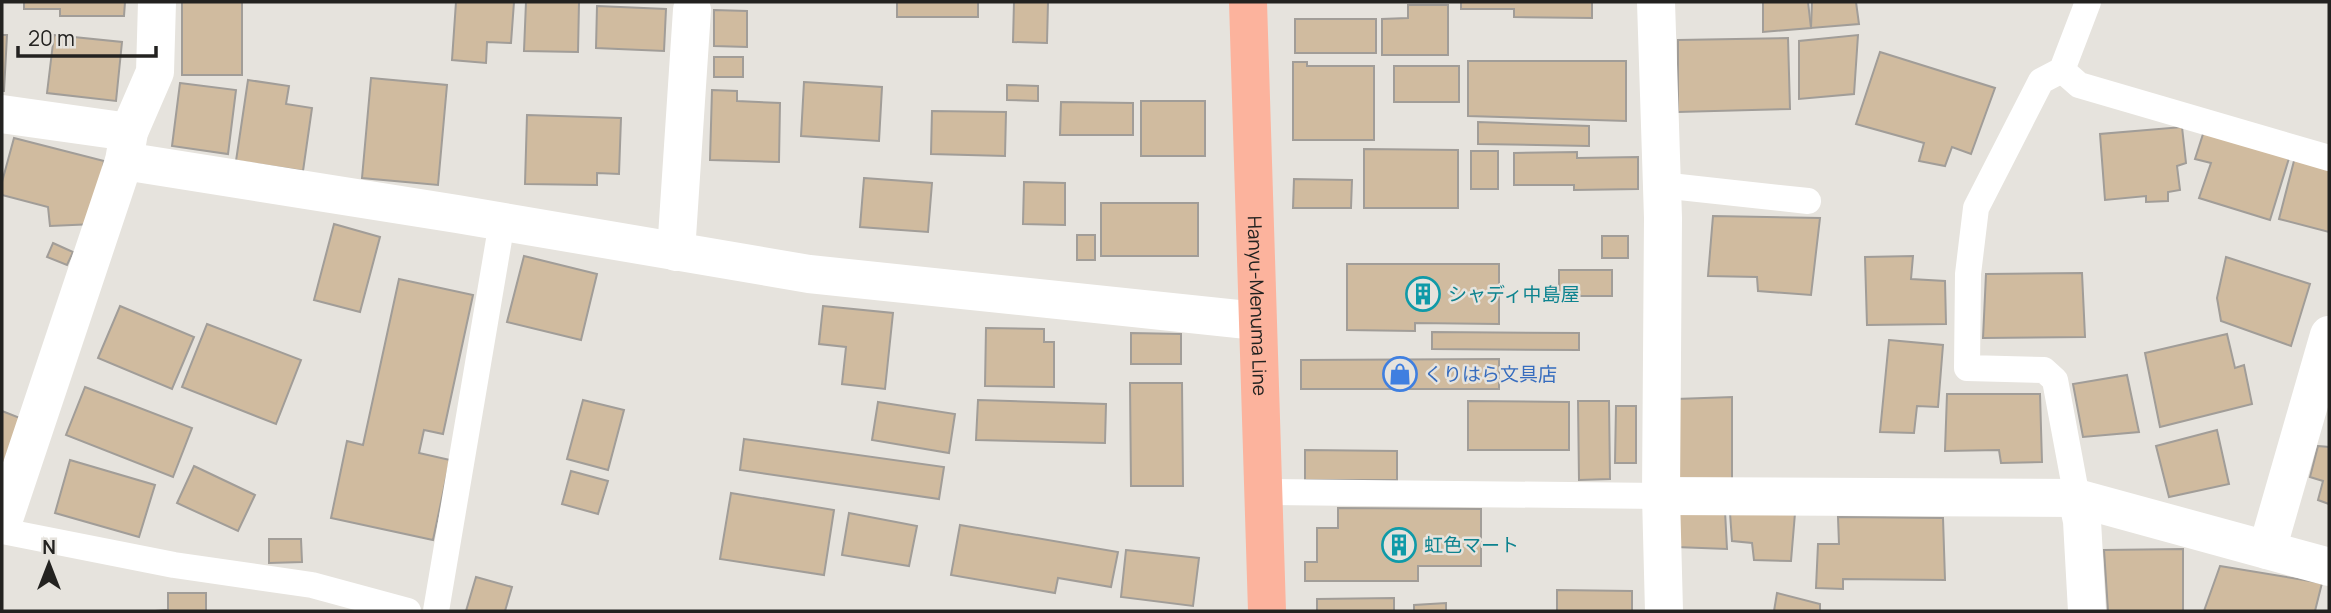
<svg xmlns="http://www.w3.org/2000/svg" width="2331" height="613" viewBox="0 0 2331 613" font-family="Manrope,'Noto Sans JP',sans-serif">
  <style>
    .building { fill: #d0bb9f; stroke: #a19d98; stroke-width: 2 }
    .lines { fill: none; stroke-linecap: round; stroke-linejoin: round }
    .service { stroke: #fff; stroke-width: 26 }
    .minor { stroke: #fff; stroke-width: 38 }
    .primary { stroke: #fcb39d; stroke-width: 38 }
    .labels { text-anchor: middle; stroke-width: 5; stroke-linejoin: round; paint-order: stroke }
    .culture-label { font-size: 19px; fill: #0d838f; stroke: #e6e3dd; text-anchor: start }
    .street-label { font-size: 19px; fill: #232220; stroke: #e6e3dd }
    .shop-label { font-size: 19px; fill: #366cbe; stroke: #e6e3dd; text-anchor: start }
  </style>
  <rect width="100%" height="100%" fill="#e6e3dd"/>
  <!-- building -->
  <g class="building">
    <path d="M24 2H125L124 16H60V9H24Z"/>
    <rect x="182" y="2" width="60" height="73"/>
    <path d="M456 2H514L511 43 487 42 486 63 452 60Z"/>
    <path d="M526 2H579L578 52 524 51Z"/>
    <rect x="897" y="2" width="81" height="15"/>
    <path d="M1014 2H1048L1047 43 1013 42Z"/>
    <path d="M1461 2H1592V18L1514 17V9H1461Z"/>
    <path d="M1763 2H1808L1811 28 1763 32Z"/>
    <path d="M1812 2H1856L1859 24 1811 28Z"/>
    <path d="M1408 5H1448V55H1382V19L1408 18Z"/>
    <path d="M597 6 666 9 664 51 596 48Z"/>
    <path d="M714 10 747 11V47L714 46Z"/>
    <rect x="1295" y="19" width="81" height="34"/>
    <path d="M2 35H7L4 91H2Z"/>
    <path d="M54 35 122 42 116 101 47 93Z"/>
    <path d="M1858 35 1854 94 1799 99V41Z"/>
    <path d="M1788 38 1790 109 1678 112V40Z"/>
    <path d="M1880 52 1995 88 1971 154 1952 147 1945 166 1919 161 1924 143 1856 124Z"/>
    <rect x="714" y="57" width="29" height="20"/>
    <path d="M1468 61H1626V121L1468 116Z"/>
    <path d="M1293 62H1307V66H1374V140H1293Z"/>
    <rect x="1394" y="66" width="65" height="36"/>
    <path d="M371 78 447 85 438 185 362 178Z"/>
    <path d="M248 80 289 86 286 104 312 108 303 171 236 161Z"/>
    <path d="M804 82 882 87 879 141 801 136Z"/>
    <path d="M180 83 236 90 228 154 172 146Z"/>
    <path d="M1007 85 1038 86V101L1007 100Z"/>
    <path d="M712 90 737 91V101L780 103 779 162 710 160Z"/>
    <rect x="1141" y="101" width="64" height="55"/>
    <path d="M1061 102 1133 103V135H1060Z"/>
    <path d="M932 111 1006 112 1005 156 931 154Z"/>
    <path d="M527 115 621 118 619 174 597 173V185L525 184Z"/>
    <path d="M1478 122 1589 126V146L1478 144Z"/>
    <path d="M2182 127 2186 163 2177 166 2180 190 2168 192V201L2146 202V196L2105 200 2100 134Z"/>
    <path d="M2204 131 2290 155 2270 220 2199 198 2211 163 2195 159Z"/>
    <path d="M14 138 104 161 95 224 50 226 48 207 2 195V182Z"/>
    <path d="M1364 149 1458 150V208H1364Z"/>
    <rect x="1471" y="151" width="27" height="38"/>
    <path d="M1577 152V158L1638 157V189L1574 190V185H1514V153Z"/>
    <path d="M2295 157 2329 167V232L2279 219Z"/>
    <path d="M864 178 932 183 928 232 860 227Z"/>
    <path d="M1294 179 1352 180 1351 208H1293Z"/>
    <path d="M1024 182 1065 183V225L1023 224Z"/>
    <rect x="1101" y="203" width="97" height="53"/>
    <path d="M1713 216 1820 218 1811 295 1758 291 1757 277 1708 276Z"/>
    <path d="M334 224 380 237 360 312 314 300Z"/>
    <rect x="1077" y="235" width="18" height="25"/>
    <rect x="1602" y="236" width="26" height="22"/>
    <path d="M53 243 73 252 67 265 47 257Z"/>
    <path d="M524 256 597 274 581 340 507 322Z"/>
    <path d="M1913 256 1911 279 1945 281 1946 324 1867 325 1865 257Z"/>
    <path d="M2226 257 2310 284 2291 346 2221 321 2217 298Z"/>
    <path d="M1347 264H1499V324L1415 323V331L1347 330Z"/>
    <rect x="1559" y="270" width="53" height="26"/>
    <path d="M2082 273 2085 337 1983 338 1986 274Z"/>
    <path d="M399 279 473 295 443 434 424 430 419 453 450 460 433 540 331 518 347 441 363 445Z"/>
    <path d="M120 306 194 337 172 389 98 358Z"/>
    <path d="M823 306 893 313 885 389 842 384 846 347 819 344Z"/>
    <path d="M207 324 301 360 276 424 182 387Z"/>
    <path d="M986 328 1044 329V342H1054V387L985 386Z"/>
    <path d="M1432 332 1579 333V350L1432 349Z"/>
    <path d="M1131 333 1181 334V364H1131Z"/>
    <path d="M2227 334 2235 368 2244 365 2252 404 2160 427 2145 353Z"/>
    <path d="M1889 340 1943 345 1938 407 1917 406 1914 433 1880 432Z"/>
    <path d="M1499 359V389H1301V360Z"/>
    <path d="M2127 375 2139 432 2083 437 2073 384Z"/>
    <path d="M1130 383H1182L1183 486H1131Z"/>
    <path d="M85 387 192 428 173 477 66 435Z"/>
    <path d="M1947 394H2040L2042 462 2001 463 1999 450 1945 451Z"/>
    <path d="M1732 397V480L1674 478 1676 399Z"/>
    <path d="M583 400 624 410 608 470 567 459Z"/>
    <path d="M978 400 1106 404 1105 443 976 440Z"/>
    <path d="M1468 401 1569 402V450H1468Z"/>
    <path d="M1578 401H1609L1610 479 1579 480Z"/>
    <path d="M878 402 955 414 949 453 872 440Z"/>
    <path d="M1616 406H1636V463H1615Z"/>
    <path d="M2 411 20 418 2 468Z"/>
    <path d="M2217 430 2229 484 2169 497 2156 446Z"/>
    <path d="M744 439 944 467 939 499 740 470Z"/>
    <path d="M2318 446 2329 447V504L2318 500 2323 481 2310 477Z"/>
    <path d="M1305 450 1397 451V480H1305Z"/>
    <path d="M70 460 155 485 139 537 55 513Z"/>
    <path d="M194 466 255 495 238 531 177 503Z"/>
    <path d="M571 471 608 481 598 514 562 504Z"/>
    <path d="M731 493 834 510 824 575 720 559Z"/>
    <path d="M1338 508 1481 509V566H1418V581H1305V562H1317V528H1338Z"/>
    <path d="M1676 511H1725L1727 549 1676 547Z"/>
    <path d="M849 513 917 526 909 566 842 555Z"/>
    <path d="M1730 513H1795L1791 561 1754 560 1752 543 1732 541Z"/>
    <path d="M1838 517 1943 518 1945 580 1843 579V589L1816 588 1818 544H1839Z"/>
    <path d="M960 525 1118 552 1111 587 1058 578 1055 593 951 575Z"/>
    <path d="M269 539H301L302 562 269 563Z"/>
    <path d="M2183 549V611H2108L2104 550Z"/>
    <path d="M1126 550 1199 558 1193 606 1121 597Z"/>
    <path d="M2220 566 2322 583 2315 611H2204Z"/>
    <path d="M476 577 512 587 505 611H466Z"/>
    <path d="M1557 590 1632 591V611H1557Z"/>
    <path d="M168 593H206V611H155L168 610Z"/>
    <path d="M1777 593 1820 604V611H1774Z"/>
    <path d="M1394 598V611H1317V599Z"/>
    <path d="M1446 603V611H1414V605Z"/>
  </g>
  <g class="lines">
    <!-- service -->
    <g class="service">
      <path d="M2062 70 2079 85 2329 158"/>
      <path d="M1661 185 1808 201"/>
      <path d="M1263 492 1661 496"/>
      <path d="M2077 498 2055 380 2044 370 1967 368 1968 274 1976 208 2041 81 2062 70 2088 2"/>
      <path d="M2 531 174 565 312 585 408 611"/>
      <path d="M436 611 502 222"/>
    </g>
    <!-- minor -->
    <g class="minor">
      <path d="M1656 2 1663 218 1661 496 1664 611"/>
      <path d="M2 114 129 132"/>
      <path d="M124 161 457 214 809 274 1257 321"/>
      <path d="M676 252 692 10"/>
      <path d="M1661 496 2077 498 2329 567"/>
      <path d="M2077 498 2082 521 2087 611"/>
      <path d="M2 525 124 161 129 132 155 72 157 2"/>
      <path d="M2267 550 2329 335"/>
    </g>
    <!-- primary -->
    <path class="primary" id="s1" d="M1248 2 1267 611"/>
  </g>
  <!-- icons -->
  <defs>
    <g id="building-ring" transform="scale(1.75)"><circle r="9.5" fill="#e6e3dd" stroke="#0f9aa8" stroke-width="1.5"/><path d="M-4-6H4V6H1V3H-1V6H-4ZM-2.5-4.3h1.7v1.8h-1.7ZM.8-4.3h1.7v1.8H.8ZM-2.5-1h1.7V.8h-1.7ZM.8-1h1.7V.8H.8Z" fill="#0f9aa8"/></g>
    <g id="shop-ring" transform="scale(1.75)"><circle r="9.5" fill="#e6e3dd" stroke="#3f7fe0" stroke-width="1.5"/><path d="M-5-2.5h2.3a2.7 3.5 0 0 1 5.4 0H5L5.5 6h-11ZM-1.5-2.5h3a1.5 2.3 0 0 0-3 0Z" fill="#3f7fe0"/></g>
  </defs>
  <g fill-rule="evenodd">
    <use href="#building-ring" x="1423" y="294"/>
    <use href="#shop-ring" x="1400" y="374"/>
    <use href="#building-ring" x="1399" y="545"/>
  </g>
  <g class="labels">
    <!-- culture labels -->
    <g class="culture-label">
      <text x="1448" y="301">シャディ中島屋</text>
      <text x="1424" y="552">虹色マート</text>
    </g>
    <!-- street labels -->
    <g class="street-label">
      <text dy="7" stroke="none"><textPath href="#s1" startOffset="304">Hanyu-Menuma Line</textPath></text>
    </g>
    <!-- shop labels -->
    <g class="shop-label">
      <text x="1424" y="381">くりはら文具店</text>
    </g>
  </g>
  <!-- border -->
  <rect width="2331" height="613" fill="none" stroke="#232220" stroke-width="7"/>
  <!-- north arrow -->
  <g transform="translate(49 564)" stroke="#e6e3dd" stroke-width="5" paint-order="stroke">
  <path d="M0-5L12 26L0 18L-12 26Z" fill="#232220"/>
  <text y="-10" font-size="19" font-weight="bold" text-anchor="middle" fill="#232220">N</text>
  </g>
  <!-- scale -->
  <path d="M18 46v10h138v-10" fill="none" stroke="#232220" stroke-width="3.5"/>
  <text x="28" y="46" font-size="21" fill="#232220" stroke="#e6e3dd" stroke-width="5" paint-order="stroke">20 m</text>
</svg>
